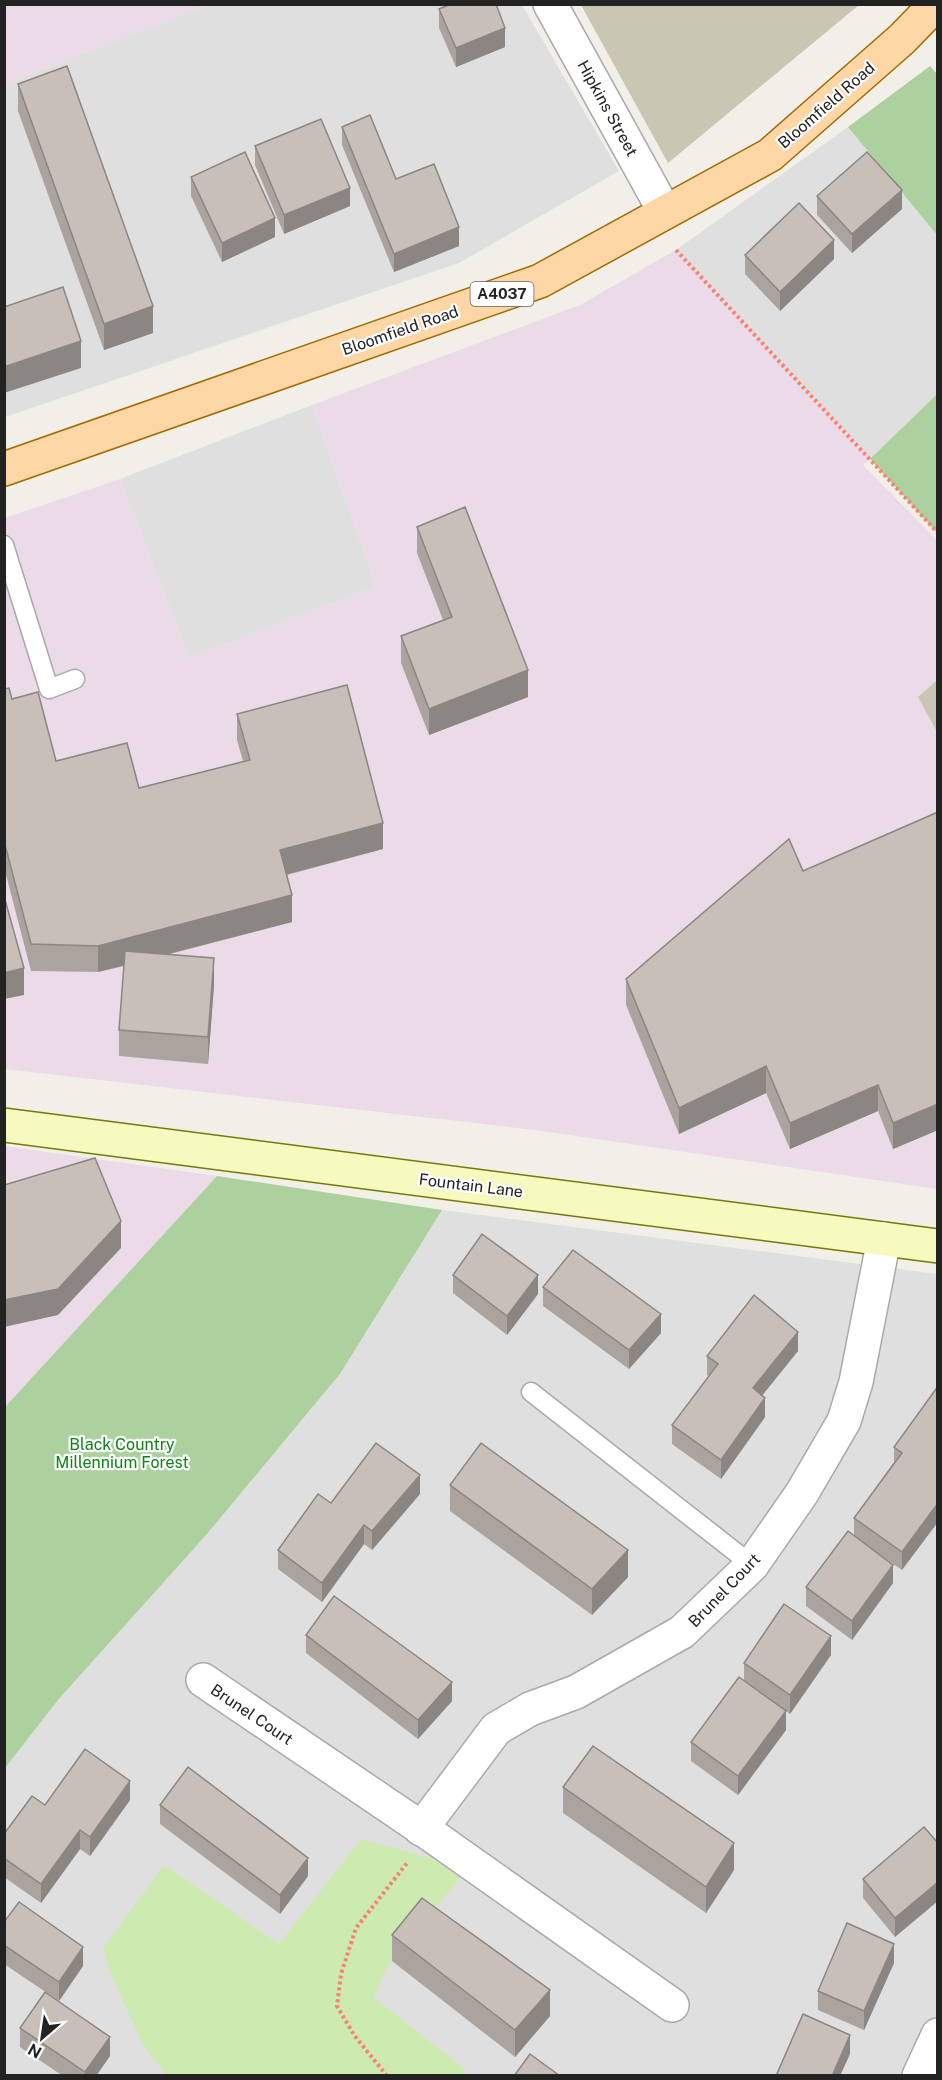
<svg xmlns="http://www.w3.org/2000/svg" width="942" height="2080" viewBox="0 0 942 2080" font-family="'Public Sans',sans-serif">
  <style>
    .residential { fill: #e0dfdf }
    .industrial { fill: #ebdbe8 }
    .construction { fill: #c7c7b4 }
    .grass { fill: #cdebb0 }
    .forest { fill: #add19e }
    .lines { fill: none; stroke-linecap: round; stroke-linejoin: round }
    .lane-casing { stroke: #a9a9a9; stroke-width: 21 }
    .street-casing { stroke: #a9a9a9; stroke-width: 36 }
    .secondary-casing { stroke: #707d05; stroke-width: 36 }
    .primary-casing { stroke: #a06b00; stroke-width: 36 }
    .path { stroke: #fa8072; stroke-width: 4; stroke-dasharray: 3 3; stroke-linecap: butt }
    .lane { stroke: #fff; stroke-width: 18 }
    .street { stroke: #fff; stroke-width: 33 }
    .secondary { stroke: #f7fabf; stroke-width: 33 }
    .primary { stroke: #fcd6a4; stroke-width: 33 }
    .wall { fill: #aba49e }
    .shaded-wall { fill: #8b8681 }
    .building { fill: #c7bfb8; stroke: #8b8681; stroke-width: 1.5 }
    .labels { text-anchor: middle; stroke-width: 4.5; stroke-linejoin: round; paint-order: stroke }
    .shield { fill: #fff; stroke: #646464; stroke-width: 1.5 }
    .shield-label { font-size: 15px; font-weight: bold; fill: #222 }
    .street-label { font-size: 16px; fill: #222; stroke: #fff }
    .park-label { font-size: 16px; fill: #0c8416; stroke: #fff }
  </style>
  <rect width="100%" height="100%" fill="#f2efe9"/>
  <!-- residential -->
  <g class="residential">
    <path d="M207 5H522L619 171 459 263 5 417V84Z"/>
    <path d="M848 127 937 235V394L870 459 676 250Z"/>
    <path d="M312 405 376 586 189 658 120 479Z"/>
    <path d="M442 1210 937 1274V2075H5L4 1768 58 1700 207 1534 340 1374Z"/>
  </g>
  <!-- industrial -->
  <g class="industrial">
    <path d="M5 4H207V5L5 84Z"/>
    <path d="M676 250 870 459 863 465 937 540V680L918 697 938 732 937 1189 535 1130 5 1069 4 518 120 479 189 658 376 586 312 405 580 305Z"/>
    <path d="M5 1146 217 1176 5 1407Z"/>
  </g>
  <!-- construction -->
  <g class="construction">
    <path d="M581 5H859L668 163Z"/>
    <path d="M937 680V732L918 697Z"/>
  </g>
  <!-- grass -->
  <path class="grass" d="M361 1839 453 1864 464 1873 387 1967 374 1998 466 2070 462 2076 166 2075 142 2043 110 1972 103 1948 164 1865 279 1944Z"/>
  <!-- forest -->
  <g class="forest">
    <path d="M930 66 937 74V235L848 127Z"/>
    <path d="M937 394V533L870 459Z"/>
    <path d="M217 1176 442 1210 340 1374 207 1534 58 1700 5 1768V1407Z"/>
  </g>
  <g class="lines">
    <!-- lane casing -->
    <g class="lane-casing">
      <g id="lane">
        <path d="M4 545 49 689 75 679"/>
        <path d="M531 1392 752 1565"/>
      </g>
    </g>
    <!-- street casing -->
    <g class="street-casing">
      <g id="street">
        <path d="M550 4 665 212"/>
        <path d="M203 1680 430 1834 672 2005"/>
        <path d="M421 1829 496 1729 530 1709 576 1692 682 1632 752 1565 802 1493 844 1421 856 1382 884 1239"/>
        <path d="M919 2076 938 2035"/>
      </g>
    </g>
    <!-- secondary casing -->
    <g class="secondary-casing">
      <path id="secondary" d="M4 1125 938 1246"/>
    </g>
    <!-- primary casing -->
    <g class="primary-casing">
      <path id="primary" d="M4 469 540 281 770 155 902 39 936 4"/>
    </g>
    <!-- path -->
    <g class="path">
      <path d="M676 250 938 533"/>
      <path d="M387 2076 354 2035 337 2006 341 1974 356 1928 407 1863"/>
    </g>
    <!-- lane -->
    <use href="#lane" class="lane"/>
    <!-- street -->
    <use href="#street" class="street"/>
    <!-- secondary -->
    <use href="#secondary" class="secondary"/>
    <!-- primary -->
    <use href="#primary" class="primary"/>
  </g>
  <!-- wall -->
  <g class="wall">
    <path d="M439 9 505 47 456 67 439 28Z"/>
    <path d="M18 84 153 333 104 350 18 111Z"/>
    <path d="M342 127 396 179 459 246 394 272 342 145Z"/>
    <path d="M255 146 350 206 284 234 255 165Z"/>
    <path d="M191 177 275 237 222 262 191 196Z"/>
    <path d="M817 196 902 209 852 253 817 215Z"/>
    <path d="M745 255 834 259 780 311 745 274Z"/>
    <path d="M417 527 528 697 429 735 401 663V636L443 620 417 553Z"/>
    <path d="M4 689 56 761 139 788 243 761 237 740V714L383 849 287 875 292 922 166 955 214 985 208 1064 119 1056V1030L124 966 98 972 31 971 4 867Z"/>
    <path d="M938 812V1130L893 1149 878 1111 790 1149 766 1093 679 1134 626 1005V979L803 871Z"/>
    <path d="M453 1275 538 1294 507 1335 453 1293Z"/>
    <path d="M543 1287 661 1333 629 1369 543 1306Z"/>
    <path d="M798 1351 762 1395 765 1417 721 1479 672 1444V1425L709 1376 707 1375V1356Z"/>
    <path d="M938 1390 902 1570 883 1557 893 1583 852 1640 806 1606V1587L854 1536V1518L894 1462V1447Z"/>
    <path d="M450 1485 628 1577 592 1615 450 1511Z"/>
    <path d="M420 1494 372 1550 364 1544 322 1602 278 1569V1550L331 1503Z"/>
    <path d="M306 1635 452 1701 418 1739 306 1653Z"/>
    <path d="M831 1655 790 1714 766 1697 786 1730 738 1795 691 1761V1742L744 1680V1663Z"/>
    <path d="M563 1787 734 1870 706 1913 563 1813Z"/>
    <path d="M130 1800 90 1856 80 1849 41 1903 4 1877V1834L45 1805Z"/>
    <path d="M160 1805 308 1876 280 1914 160 1824Z"/>
    <path d="M938 1843 895 1937 863 1898V1879Z"/>
    <path d="M4 1922 83 1966 59 2001 4 1964Z"/>
    <path d="M392 1935 550 2016 515 2057 392 1961Z"/>
    <path d="M894 1963 864 2030 818 2010V1991Z"/>
    <path d="M20 2028 110 2056 96 2076H63L20 2047Z"/>
  </g>
  <!-- shaded-wall -->
  <g class="shaded-wall">
    <path d="M505 28V47L456 67V48Z"/>
    <path d="M350 188V206L284 234V215Z"/>
    <path d="M902 190V209L852 253V234Z"/>
    <path d="M275 218V237L222 262V243Z"/>
    <path d="M459 227V246L394 272V254Z"/>
    <path d="M834 240V259L780 311V292Z"/>
    <path d="M153 306V333L104 350V324Z"/>
    <path d="M81 341V368L4 393V367Z"/>
    <path d="M528 670V697L429 735V709Z"/>
    <path d="M383 823V849L280 876V850Z"/>
    <path d="M292 895V922L98 972V946Z"/>
    <path d="M214 958V985L208 1064V1037Z"/>
    <path d="M24 968V995L4 999V973Z"/>
    <path d="M766 1066V1093L679 1134V1108Z"/>
    <path d="M878 1085V1111L790 1149V1123Z"/>
    <path d="M938 1104V1130L893 1149V1123Z"/>
    <path d="M121 1221V1248L58 1315 4 1327V1300Z"/>
    <path d="M538 1275V1294L507 1335V1316Z"/>
    <path d="M661 1314V1333L629 1369V1350Z"/>
    <path d="M798 1332V1351L753 1407V1388Z"/>
    <path d="M765 1398V1417L721 1479V1460Z"/>
    <path d="M420 1475V1494L372 1550V1531Z"/>
    <path d="M938 1503V1522L902 1570V1552Z"/>
    <path d="M364 1525V1544L322 1602V1583Z"/>
    <path d="M628 1550V1577L592 1615V1589Z"/>
    <path d="M893 1565V1583L852 1640V1621Z"/>
    <path d="M831 1636V1655L790 1714V1695Z"/>
    <path d="M452 1682V1701L418 1739V1720Z"/>
    <path d="M786 1711V1730L738 1795V1776Z"/>
    <path d="M130 1781V1800L90 1856V1837Z"/>
    <path d="M80 1830V1849L41 1903V1884Z"/>
    <path d="M734 1843V1870L706 1913V1887Z"/>
    <path d="M308 1858V1876L280 1914V1895Z"/>
    <path d="M938 1882V1901L895 1937V1918Z"/>
    <path d="M894 1944V1963L864 2030V2011Z"/>
    <path d="M83 1947V1966L59 2001V1982Z"/>
    <path d="M550 1990V2016L515 2057V2030Z"/>
    <path d="M850 2035V2054L840 2076H832Z"/>
    <path d="M110 2037V2056L96 2076H85V2072Z"/>
  </g>
  <!-- building -->
  <g class="building">
    <path d="M451 4H496L505 28 456 48 439 9Z"/>
    <path d="M67 66 153 306 104 324 18 84Z"/>
    <path d="M370 115 396 179 434 164 459 227 394 254 342 127Z"/>
    <path d="M321 119 350 188 284 215 255 146Z"/>
    <path d="M245 152 275 218 222 243 191 177Z"/>
    <path d="M867 152 902 190 852 234 817 196Z"/>
    <path d="M799 203 834 240 780 292 745 255Z"/>
    <path d="M63 287 81 341 4 367V307Z"/>
    <path d="M465 507 528 670 429 709 401 636 452 617 417 527Z"/>
    <path d="M347 685 383 823 280 850 292 895 98 946 31 944 4 841V689L9 688 12 699 38 692 56 761 127 743 139 788 250 760 237 714Z"/>
    <path d="M938 812V1104L893 1123 878 1085 790 1123 766 1066 679 1108 626 979 789 839 803 871Z"/>
    <path d="M4 896 24 968 4 973Z"/>
    <path d="M125 951 214 958 208 1037 119 1030Z"/>
    <path d="M95 1158 121 1221 58 1289 4 1300V1185Z"/>
    <path d="M482 1234 538 1275 507 1316 453 1275Z"/>
    <path d="M573 1250 661 1314 629 1350 543 1287Z"/>
    <path d="M754 1295 798 1332 753 1388 765 1398 721 1460 672 1425 718 1364 707 1356Z"/>
    <path d="M936 1389 938 1390V1503L902 1552 854 1518 902 1453 894 1447Z"/>
    <path d="M376 1443 420 1475 372 1531 364 1525 322 1583 278 1550 318 1494 331 1503Z"/>
    <path d="M481 1443 628 1550 592 1589 450 1485Z"/>
    <path d="M848 1531 893 1565 852 1621 806 1587Z"/>
    <path d="M334 1596 452 1682 418 1720 306 1635Z"/>
    <path d="M784 1604 831 1636 790 1695 744 1663Z"/>
    <path d="M739 1677 786 1711 738 1776 691 1742Z"/>
    <path d="M593 1746 734 1843 706 1887 563 1787Z"/>
    <path d="M85 1749 130 1781 90 1837 80 1830 41 1884 4 1858V1834L32 1796 45 1805Z"/>
    <path d="M188 1767 308 1858 280 1895 160 1805Z"/>
    <path d="M924 1827 938 1843V1882L895 1918 863 1879Z"/>
    <path d="M422 1898 550 1990 515 2030 392 1935Z"/>
    <path d="M19 1902 83 1947 59 1982 4 1945V1922Z"/>
    <path d="M847 1923 894 1944 864 2011 818 1991Z"/>
    <path d="M45 1992 110 2037 85 2072 20 2028Z"/>
    <path d="M803 2014 850 2035 832 2076H776Z"/>
    <path d="M530 2054 560 2076H514Z"/>
  </g>
  <g class="labels">
    <!-- shield labels -->
    <rect class="shield" x="470.5" y="282" width="63" height="24" rx="4.5"/>
    <g class="shield-label">
      <text x="502" y="299">A4037</text>
    </g>
    <!-- street labels -->
    <g class="street-label">
      <text transform="translate(826 105) rotate(-41)" y="6">Bloomfield Road</text>
      <text transform="translate(608 108) rotate(61)" y="6">Hipkins Street</text>
      <text transform="translate(400 330) rotate(-19)" y="6">Bloomfield Road</text>
      <text transform="translate(471 1185) rotate(7)" y="6">Fountain Lane</text>
      <text transform="translate(724 1590) rotate(-46)" y="6">Brunel Court</text>
      <text transform="translate(252 1714) rotate(34)" y="6">Brunel Court</text>
    </g>
    <!-- park labels -->
    <g class="park-label">
      <text x="122" y="1450">Black Country<tspan x="122" dy="18">Millennium Forest</tspan></text>
    </g>
  </g>
  <!-- border -->
  <rect width="942" height="2080" fill="none" stroke="#222222" stroke-width="12"/>
  <!-- north arrow -->
  <g transform="translate(42 2038) rotate(209)" stroke="#ffffff" stroke-width="4.5" paint-order="stroke">
  <path d="M0-4.5L10 22L0 15L-10 22Z" fill="#222222"/>
  <text y="-9" font-size="16" font-weight="bold" text-anchor="middle" fill="#222222">N</text>
  </g>
</svg>
